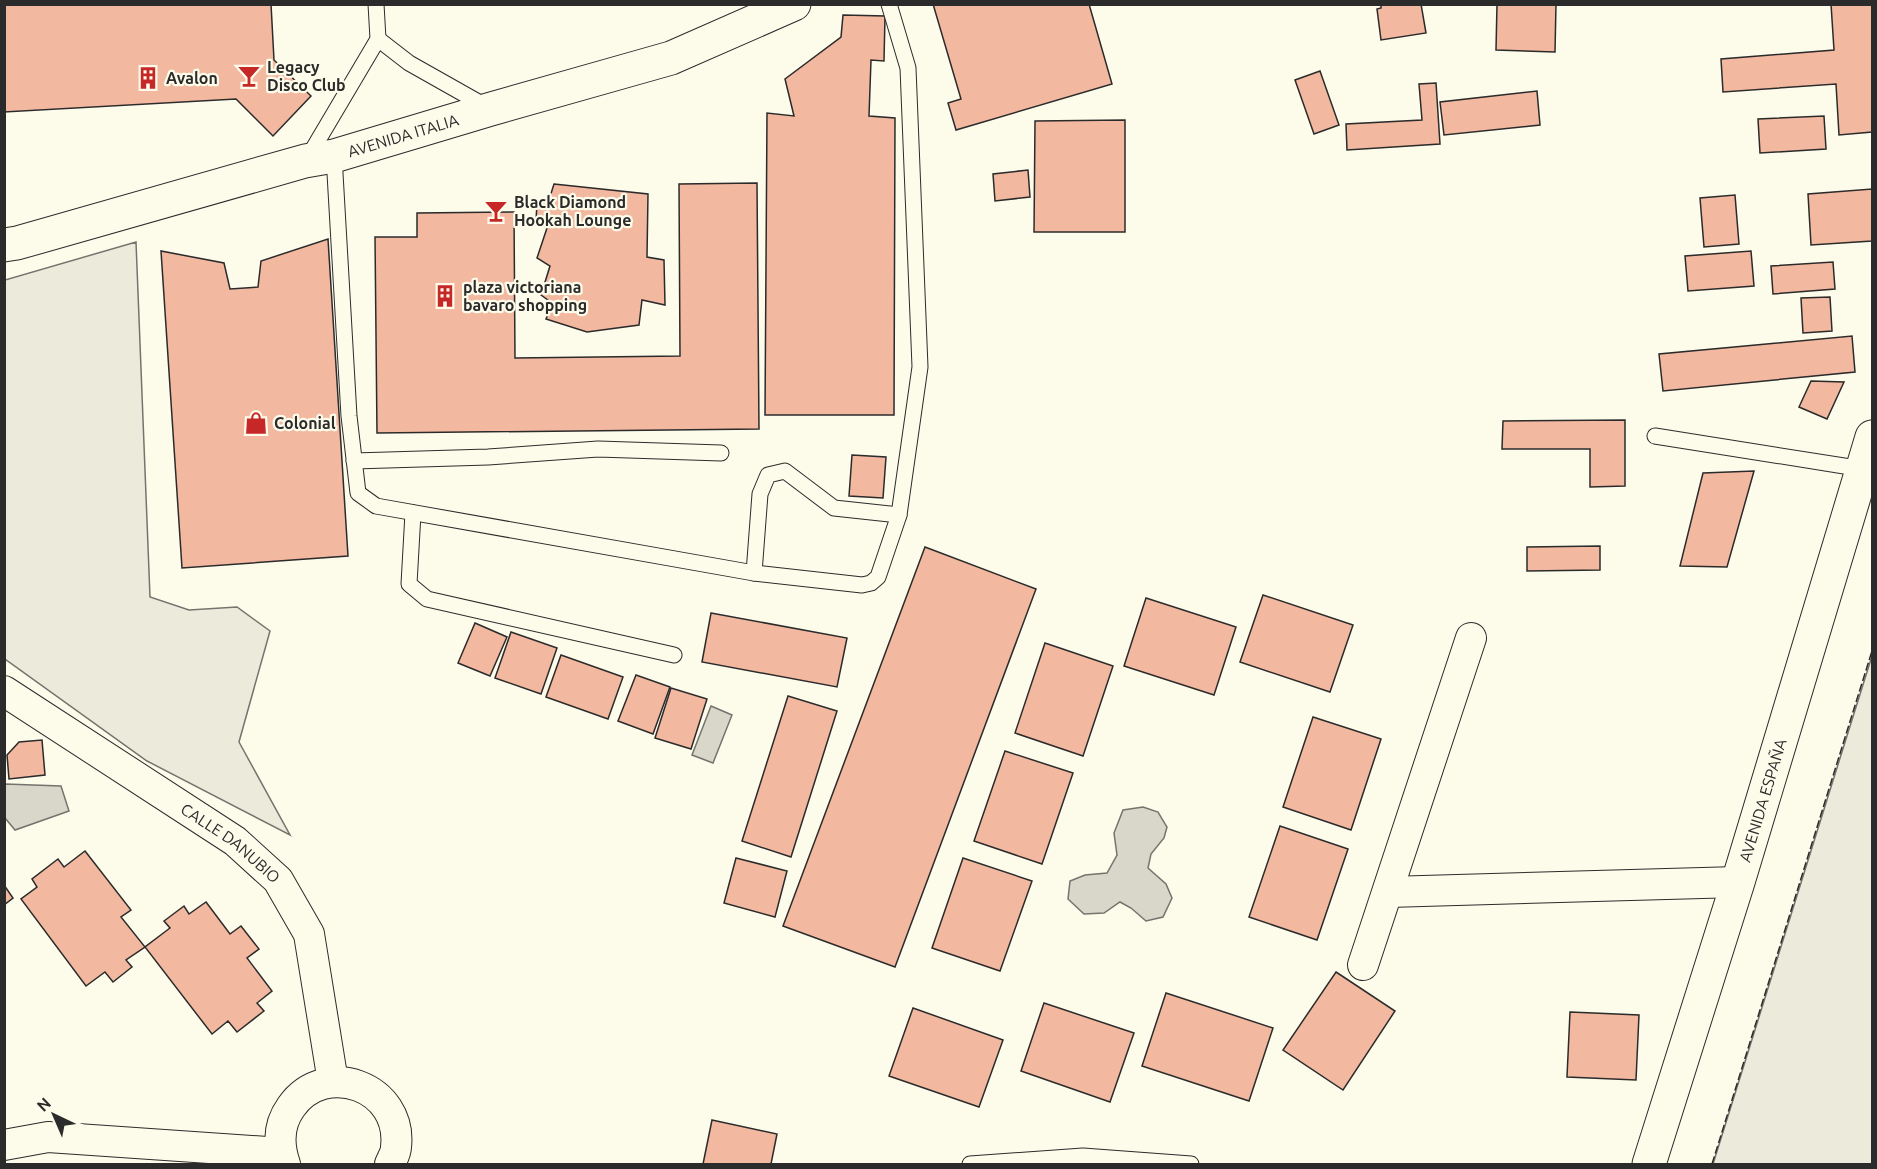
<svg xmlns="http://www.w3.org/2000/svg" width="1877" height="1169" viewBox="0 0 1877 1169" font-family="Ubuntu,sans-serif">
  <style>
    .green { fill: #ecebdb; stroke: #74746e; stroke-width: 1.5 }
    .water { fill: #d8d7c9; stroke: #74746e; stroke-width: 1.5 }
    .building { fill: #f2b8a0; stroke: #2b2b2b; stroke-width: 1.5 }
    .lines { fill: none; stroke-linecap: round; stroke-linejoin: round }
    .lane-casing { stroke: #2b2b2b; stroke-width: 17 }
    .street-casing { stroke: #2b2b2b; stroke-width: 32 }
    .secondary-casing { stroke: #2b2b2b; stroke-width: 35 }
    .lane { stroke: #fdfbea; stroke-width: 15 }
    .street { stroke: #fdfbea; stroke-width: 30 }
    .secondary { stroke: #fdfbea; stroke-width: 33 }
    .fence { stroke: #2b2b2b; stroke-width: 1.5; stroke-dasharray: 8 3; stroke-linecap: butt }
    .labels { text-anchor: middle; stroke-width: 4.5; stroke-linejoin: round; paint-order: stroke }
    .poi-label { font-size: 16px; font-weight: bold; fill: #2b2b2b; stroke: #fdfbea; text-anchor: start }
    .street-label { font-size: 16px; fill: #2b2b2b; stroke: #fdfbea }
  </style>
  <rect width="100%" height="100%" fill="#fdfbea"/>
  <!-- green -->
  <g class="green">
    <path d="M136 242 150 597 189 610 237 607 270 631 239 742 290 835 147 761 5 659V280Z"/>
    <path d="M1872 656V1164H1713Z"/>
  </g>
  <!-- water -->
  <g class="water">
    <path d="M711 706 732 715 713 763 692 755Z"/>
    <path d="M5 784 61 786 69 811 15 830 5 818Z"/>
    <path d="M1143 807 1158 812 1167 827 1164 838 1151 854 1148 868 1166 884 1172 898 1163 917 1146 921 1131 908 1120 902 1104 913 1084 914 1068 899 1070 881 1085 875 1107 873 1117 855 1114 833 1123 810Z"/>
  </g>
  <!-- building -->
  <g class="building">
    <path d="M4 4H271L274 60 311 96 273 136 236 99 4 112Z"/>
    <path d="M933 4H1089L1112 84 956 130 948 103 961 99Z"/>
    <path d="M1381 4H1421L1426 33 1381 40 1377 9 1381 8Z"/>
    <path d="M1497 4H1556L1555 52 1496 50Z"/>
    <path d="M1831 4H1872V132L1839 135 1836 84 1723 92 1721 59 1834 50Z"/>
    <path d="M843 15 885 16 884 61 871 60 869 116 895 118 894 415H765L767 113 794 116 785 79 841 37Z"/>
    <path d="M1320 71 1339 125 1314 134 1295 80Z"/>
    <path d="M1436 83 1440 144 1347 150 1346 124 1422 120 1419 84Z"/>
    <path d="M1537 91 1540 125 1444 135 1440 102Z"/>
    <path d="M1824 116 1826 149 1760 153 1758 119Z"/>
    <path d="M1125 120V232H1034L1035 121Z"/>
    <path d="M1028 170 1030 197 995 201 993 174Z"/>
    <path d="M757 183 759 429 377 433 375 237H417V213L514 212 515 358 680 356 679 184Z"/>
    <path d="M554 184 648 194 647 257 664 260 665 305 642 300 639 325 587 332 546 319 552 303 541 295 550 266 537 258 547 228 536 221 537 202 548 203Z"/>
    <path d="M1872 189V241L1811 245 1808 194Z"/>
    <path d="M1735 195 1739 244 1704 247 1700 198Z"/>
    <path d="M328 239 348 556 182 568 161 251 224 263 230 289 258 287 261 261Z"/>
    <path d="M1751 251 1754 286 1688 291 1685 256Z"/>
    <path d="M1833 262 1835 289 1773 294 1771 266Z"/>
    <path d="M1830 297 1832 331 1803 333 1801 298Z"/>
    <path d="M1852 336 1855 372 1663 391 1659 354Z"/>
    <path d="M1811 381 1844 382 1827 419 1799 407Z"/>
    <path d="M1625 420V486L1590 487V449H1502L1503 421Z"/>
    <path d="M852 455 886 457 883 498 849 496Z"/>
    <path d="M1754 471 1727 567 1680 566 1703 473Z"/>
    <path d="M1600 546V570L1527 571V547Z"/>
    <path d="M925 547 1036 589 895 967 783 926Z"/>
    <path d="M1263 595 1353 625 1330 692 1240 662Z"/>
    <path d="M1146 598 1236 627 1214 695 1124 666Z"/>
    <path d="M711 613 847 638 837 687 702 662Z"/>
    <path d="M475 623 507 637 490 676 458 663Z"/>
    <path d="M511 632 557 648 541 694 495 678Z"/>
    <path d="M1045 643 1113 666 1083 756 1015 733Z"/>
    <path d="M561 655 623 677 608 719 546 697Z"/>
    <path d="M636 675 670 687 653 734 618 721Z"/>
    <path d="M671 688 707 699 691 749 655 738Z"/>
    <path d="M788 696 837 711 791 857 742 841Z"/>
    <path d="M1313 717 1381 739 1351 830 1283 807Z"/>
    <path d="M42 740 45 775 9 779 7 755 19 742Z"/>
    <path d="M1005 751 1073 773 1042 864 974 841Z"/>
    <path d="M1280 826 1348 849 1317 940 1249 917Z"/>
    <path d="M85 851 131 910 121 917 145 947 126 960 132 967 113 982 105 972 86 986 21 899 37 887 32 879 58 859 64 867Z"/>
    <path d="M736 858 787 871 775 917 724 903Z"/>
    <path d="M963 858 1032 881 1000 971 932 948Z"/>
    <path d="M4 885 13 898 4 905Z"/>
    <path d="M206 902 230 934 241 926 259 949 247 958 272 991 257 1003 264 1011 237 1032 228 1021 212 1034 145 947 170 928 164 921 184 906 189 914Z"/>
    <path d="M1336 972 1395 1011 1343 1090 1283 1050Z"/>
    <path d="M1166 993 1273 1028 1249 1101 1142 1066Z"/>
    <path d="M1044 1003 1134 1033 1110 1102 1021 1071Z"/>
    <path d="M913 1008 1003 1040 979 1107 889 1076Z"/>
    <path d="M1570 1012 1639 1015 1636 1080 1567 1077Z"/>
    <path d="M712 1120 777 1134 771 1164H703Z"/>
  </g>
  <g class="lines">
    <!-- lane casing -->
    <g class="lane-casing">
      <g id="lane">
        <path d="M378 39 409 63 487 107"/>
        <path d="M334 156 349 416 358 493 376 506 754 573 862 585 871 583 878 577 899 515 920 367 908 68 889 4"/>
        <path d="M307 159 378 39 376 4"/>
        <path d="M1655 436 1863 469"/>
        <path d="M354 461 488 457 598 449 721 453"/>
        <path d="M413 513 409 584 427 599 674 655"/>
        <path d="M754 573 760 494 768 475 785 471 834 508 899 515"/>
        <path d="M970 1164 1083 1156 1191 1164"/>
      </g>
    </g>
    <!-- street casing -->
    <g class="street-casing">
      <g id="street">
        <path id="s1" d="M4 691 235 841 278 880 309 934 333 1082"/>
        <path d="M1388 892 1738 882"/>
        <path d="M1363 965 1471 638"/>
        <path d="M4 1145 48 1137 281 1153"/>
        <path d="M285 1164C278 1144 278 1125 291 1107 325 1058 403 1087 396 1147 396 1153 392 1159 390 1164"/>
      </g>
    </g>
    <!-- secondary casing -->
    <g class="secondary-casing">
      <g id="secondary">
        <path id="s2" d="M4 245 17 243 305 161 334 156 491 109 671 58 794 4"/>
        <path id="s3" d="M1649 1164 1738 882 1872 437"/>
      </g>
    </g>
    <!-- lane -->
    <use href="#lane" class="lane"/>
    <!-- street -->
    <use href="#street" class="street"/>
    <!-- secondary -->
    <use href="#secondary" class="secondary"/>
    <!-- fence -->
    <path class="fence" d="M1712 1164 1872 651"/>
  </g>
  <!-- icons -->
  <defs>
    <g id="bar-bare" transform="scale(1.8)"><path d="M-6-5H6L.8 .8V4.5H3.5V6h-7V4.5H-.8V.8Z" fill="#c62828" stroke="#fdfbea" stroke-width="2.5" paint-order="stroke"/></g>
    <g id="building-bare" transform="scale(1.8)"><path d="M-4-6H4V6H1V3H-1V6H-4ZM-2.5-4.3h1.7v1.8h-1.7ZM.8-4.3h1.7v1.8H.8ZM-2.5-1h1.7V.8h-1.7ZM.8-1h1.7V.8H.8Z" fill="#c62828" stroke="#fdfbea" stroke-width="2.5" paint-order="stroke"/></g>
    <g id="shop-bare" transform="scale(1.8)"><path d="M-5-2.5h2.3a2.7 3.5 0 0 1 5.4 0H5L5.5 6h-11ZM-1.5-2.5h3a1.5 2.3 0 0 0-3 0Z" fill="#c62828" stroke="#fdfbea" stroke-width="2.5" paint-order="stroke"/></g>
  </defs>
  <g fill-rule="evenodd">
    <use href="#bar-bare" x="249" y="76"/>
    <use href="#building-bare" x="148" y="78"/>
    <use href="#bar-bare" x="496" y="211"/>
    <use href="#building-bare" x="445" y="296"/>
    <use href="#shop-bare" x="256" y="423"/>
  </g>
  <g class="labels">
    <!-- poi labels -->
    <g class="poi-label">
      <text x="267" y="73">Legacy<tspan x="267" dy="18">Disco Club</tspan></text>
      <text x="166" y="84">Avalon</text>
      <text x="514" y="208">Black Diamond<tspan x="514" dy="18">Hookah Lounge</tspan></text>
      <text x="463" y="293">plaza victoriana<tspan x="463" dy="18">bavaro shopping</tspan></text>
      <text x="274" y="429">Colonial</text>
    </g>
    <!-- street labels -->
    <g class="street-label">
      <text dy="6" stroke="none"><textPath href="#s2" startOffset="414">AVENIDA ITALIA</textPath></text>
      <text dy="6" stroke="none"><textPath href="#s3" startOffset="381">AVENIDA ESPAÑA</textPath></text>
      <text dy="6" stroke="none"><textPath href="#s1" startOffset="273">CALLE DANUBIO</textPath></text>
    </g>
  </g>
  <!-- border -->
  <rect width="1877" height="1169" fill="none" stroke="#2b2b2b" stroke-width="12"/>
  <!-- north arrow -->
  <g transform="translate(54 1115) rotate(316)" stroke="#fdfbea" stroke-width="4.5" paint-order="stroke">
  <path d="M0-4.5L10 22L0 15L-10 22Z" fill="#2b2b2b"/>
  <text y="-9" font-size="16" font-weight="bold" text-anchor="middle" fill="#2b2b2b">N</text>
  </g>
</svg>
